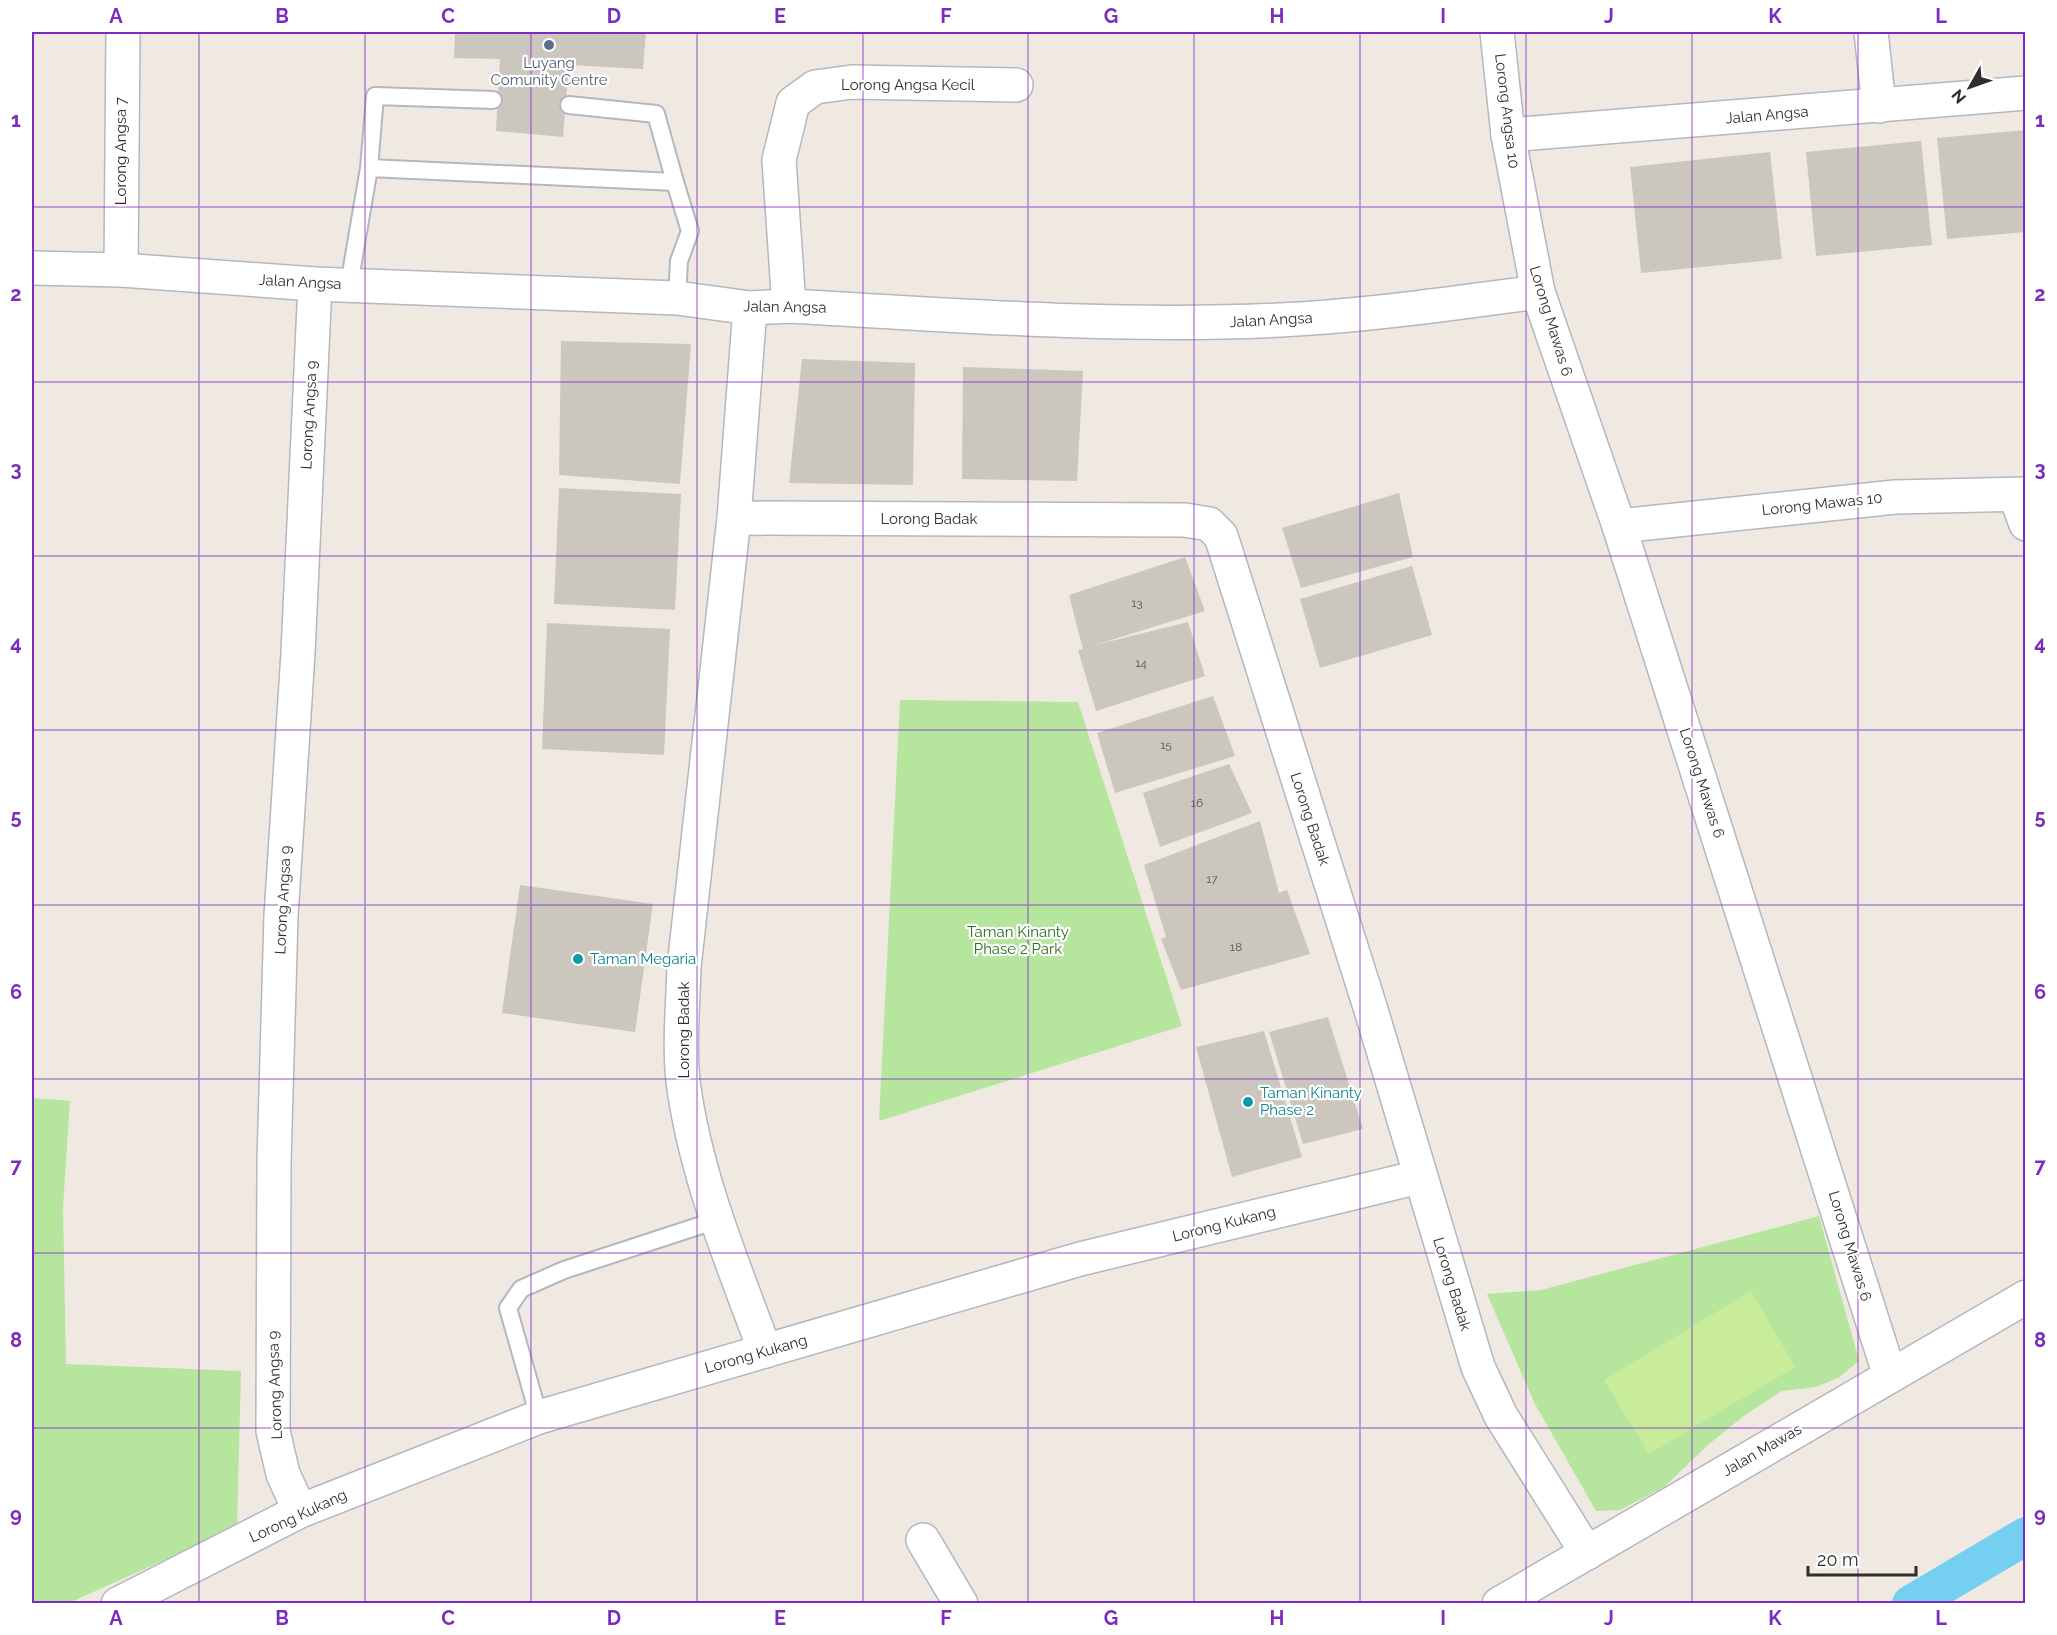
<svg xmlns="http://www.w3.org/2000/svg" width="2057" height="1635" viewBox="0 0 2057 1635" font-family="Raleway,sans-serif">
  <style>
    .green { fill: #b6e59e }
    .pitch { fill: #c9ec9a }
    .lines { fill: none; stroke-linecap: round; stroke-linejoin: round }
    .canal { stroke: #75cff0; stroke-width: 38 }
    .building { fill: #cbc7bf }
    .service-casing { stroke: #b4b7c1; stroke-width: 20 }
    .minor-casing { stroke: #b4b7c1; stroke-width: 36 }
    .service { stroke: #fff; stroke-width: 16 }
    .minor { stroke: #fff; stroke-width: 33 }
    .grid { fill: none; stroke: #7b2cbf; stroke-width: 1.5; stroke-opacity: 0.55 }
    .service-dot { fill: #5c6f8a; stroke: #fff; stroke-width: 2 }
    .culture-dot { fill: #0f9aa8; stroke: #fff; stroke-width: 2 }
    .labels { text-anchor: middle; stroke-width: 4.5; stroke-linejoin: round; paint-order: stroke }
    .number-label { font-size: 12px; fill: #555452 }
    .service-label { font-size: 15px; fill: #4e5e75; stroke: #fff }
    .street-label { font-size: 15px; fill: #2e2e2e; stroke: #fff }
    .park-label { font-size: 15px; fill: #2c6e1b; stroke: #fff }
    .culture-label { font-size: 15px; fill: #0d838f; stroke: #fff; text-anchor: start }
    .neatline { fill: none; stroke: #7b2cbf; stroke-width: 2 }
    .grid-label { font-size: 20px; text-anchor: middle; font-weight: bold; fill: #7b2cbf }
  </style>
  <rect width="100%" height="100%" fill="#efe9e1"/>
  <!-- green -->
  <g class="green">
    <path d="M900 700 1078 702 1182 1026 879 1121Z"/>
    <path d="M32 1098 70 1101 63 1207 66 1364 241 1371 237 1527 69 1603H32Z"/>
    <path d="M1819 1216 1859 1361 1838 1378 1816 1387 1782 1391 1745 1415 1709 1444 1664 1487 1620 1510 1596 1511 1535 1404 1487 1294 1541 1290Z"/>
  </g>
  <!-- pitch -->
  <path class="pitch" d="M1751 1291 1795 1367 1649 1454 1604 1380Z"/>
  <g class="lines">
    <!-- canal -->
    <path class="canal" d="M1911 1604 2026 1536"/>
  </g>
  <!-- building -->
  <g class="building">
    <path d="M455 32H646L643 69 569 65 563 137 496 131 500 59 454 58Z"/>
    <path d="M2026 130V232L1947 239 1937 138Z"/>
    <path d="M1921 141 1932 245 1816 256 1806 152Z"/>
    <path d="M1770 152 1782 259 1641 273 1630 167Z"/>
    <path d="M561 341 691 344 680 484 559 475Z"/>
    <path d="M802 359 915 363 913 485 789 483Z"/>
    <path d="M963 367 1083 371 1077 481 962 479Z"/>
    <path d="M559 488 681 494 675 610 554 604Z"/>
    <path d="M1399 493 1413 557 1301 588 1282 528Z"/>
    <path d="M1185 557 1205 611 1095 645 1188 622 1205 676 1096 711 1078 650 1083 649 1069 595Z"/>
    <path d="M1412 566 1432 635 1320 668 1300 599Z"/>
    <path d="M547 623 670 629 664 755 542 749Z"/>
    <path d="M1213 696 1235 756 1115 793 1097 733Z"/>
    <path d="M1229 764 1252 813 1160 847 1143 793Z"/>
    <path d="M1260 821 1279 893 1287 890 1310 954 1181 990 1161 939 1166 937 1144 865Z"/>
    <path d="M520 885 653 904 635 1032 502 1013Z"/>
    <path d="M1328 1017 1363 1129 1303 1144 1269 1032Z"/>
    <path d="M1264 1031 1302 1157 1232 1177 1196 1047Z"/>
  </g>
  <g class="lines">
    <!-- service casing -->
    <g class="service-casing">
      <g id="service">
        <path d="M569 105 656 114 675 182"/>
        <path d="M369 168 375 96 493 100"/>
        <path d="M349 285 369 168 675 182 690 231 679 261 677 298"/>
        <path d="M539 1417 508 1308 521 1289 564 1270 717 1220"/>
      </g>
    </g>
    <!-- minor casing -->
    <g class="minor-casing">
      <g id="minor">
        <path d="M1497 32 1508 135 1538 292 1619 526 1890 1376"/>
        <path d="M1871 32 1879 106"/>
        <path d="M1508 135 2026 93"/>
        <path d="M32 268 121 270 315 284 677 298 750 308 789 306C952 315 1117 328 1280 320 1367 316 1452 303 1538 292"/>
        <path d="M121 270 123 32"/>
        <path d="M789 306 779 160 793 103 815 87 852 82 1016 85"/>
        <path d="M750 308 734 518 684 967C683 1004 679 1044 683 1081 695 1175 733 1264 765 1351"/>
        <path d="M2015 495 2026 524"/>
        <path d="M734 518 1185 520 1209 524 1221 536 1371 1010 1478 1367 1501 1416 1587 1553"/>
        <path d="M1619 526 1895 497 2026 494"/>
        <path d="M300 1511 283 1474 273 1431 274 1162 281 916 298 653 315 284"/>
        <path d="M923 1540 961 1604"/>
        <path d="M118 1604 300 1511 539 1417 1080 1259 1419 1177"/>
        <path d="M1499 1604 2026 1297"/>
      </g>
    </g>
    <!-- service -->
    <use href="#service" class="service"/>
    <!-- minor -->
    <use href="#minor" class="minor"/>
  </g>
  <!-- grid -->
  <path class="grid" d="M199 32V1604M365 32V1604M531 32V1604M697 32V1604M863 32V1604M1028 32V1604M1194 32V1604M1360 32V1604M1526 32V1604M1692 32V1604M1858 32V1604M32 207H2026M32 382H2026M32 556H2026M32 730H2026M32 905H2026M32 1079H2026M32 1253H2026M32 1428H2026"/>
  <!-- markers -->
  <circle class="service-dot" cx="549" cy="45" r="6"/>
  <g class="culture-dot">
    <circle cx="578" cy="959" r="6"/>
    <circle cx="1248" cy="1102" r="6"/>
  </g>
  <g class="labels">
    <!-- number labels -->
    <g class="number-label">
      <text x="1137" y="607">13</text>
      <text x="1141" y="667">14</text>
      <text x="1166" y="749">15</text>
      <text x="1197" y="807">16</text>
      <text x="1212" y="883">17</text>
      <text x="1236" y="951">18</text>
    </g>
    <!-- service labels -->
    <g class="service-label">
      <text x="549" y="68">Luyang<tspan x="549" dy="17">Comunity Centre</tspan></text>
    </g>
    <!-- street labels -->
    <g class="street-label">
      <text x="908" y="90">Lorong Angsa Kecil</text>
      <text transform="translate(1507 111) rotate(83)" y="5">Lorong Angsa 10</text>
      <text transform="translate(1767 115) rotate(-5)" y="5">Jalan Angsa</text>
      <text transform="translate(121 151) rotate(-90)" y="5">Lorong Angsa 7</text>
      <text transform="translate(300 282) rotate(3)" y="5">Jalan Angsa</text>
      <text transform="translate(785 307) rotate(1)" y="5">Jalan Angsa</text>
      <text transform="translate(1271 320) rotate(-3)" y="5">Jalan Angsa</text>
      <text transform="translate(1551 321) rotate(73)" y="5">Lorong Mawas 6</text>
      <text transform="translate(309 415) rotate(-87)" y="5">Lorong Angsa 9</text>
      <text transform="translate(1822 504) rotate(-6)" y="5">Lorong Mawas 10</text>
      <text x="929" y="524">Lorong Badak</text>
      <text transform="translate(1702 783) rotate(72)" y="5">Lorong Mawas 6</text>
      <text transform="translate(1310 819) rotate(72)" y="5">Lorong Badak</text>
      <text transform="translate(283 900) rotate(-87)" y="5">Lorong Angsa 9</text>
      <text transform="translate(684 1030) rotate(-90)" y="5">Lorong Badak</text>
      <text transform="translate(1224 1224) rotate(-14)" y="5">Lorong Kukang</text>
      <text transform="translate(1850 1246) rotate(73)" y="5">Lorong Mawas 6</text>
      <text transform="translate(1452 1284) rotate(73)" y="5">Lorong Badak</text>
      <text transform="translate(756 1354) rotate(-16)" y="5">Lorong Kukang</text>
      <text transform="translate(275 1385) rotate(-92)" y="5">Lorong Angsa 9</text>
      <text transform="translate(1762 1450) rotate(-30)" y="5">Jalan Mawas</text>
      <text transform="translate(298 1516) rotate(-25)" y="5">Lorong Kukang</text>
    </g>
    <!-- park labels -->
    <g class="park-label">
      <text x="1018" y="937">Taman Kinanty<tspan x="1018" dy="17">Phase 2 Park</tspan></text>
    </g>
    <!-- culture labels -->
    <g class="culture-label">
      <text x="590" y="964">Taman Megaria</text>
      <text x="1260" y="1098">Taman Kinanty<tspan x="1260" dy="17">Phase 2</tspan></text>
    </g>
  </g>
  <!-- border -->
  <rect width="2057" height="1635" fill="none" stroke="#ffffff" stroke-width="66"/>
  <!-- north arrow -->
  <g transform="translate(1970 87) rotate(230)" stroke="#ffffff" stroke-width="4.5" paint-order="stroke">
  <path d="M0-4.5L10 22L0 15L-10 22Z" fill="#2e2e2e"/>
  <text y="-9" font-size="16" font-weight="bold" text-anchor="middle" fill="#2e2e2e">N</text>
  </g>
  <!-- scale -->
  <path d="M1808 1566v9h108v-9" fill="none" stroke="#2e2e2e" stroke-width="3"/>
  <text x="1817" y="1566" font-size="18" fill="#2e2e2e" stroke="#ffffff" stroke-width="4.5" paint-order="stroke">20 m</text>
  <rect x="33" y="33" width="1991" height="1569" class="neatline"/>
  <g class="grid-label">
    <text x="116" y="23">A</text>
    <text x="282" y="23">B</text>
    <text x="448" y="23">C</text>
    <text x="614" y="23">D</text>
    <text x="780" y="23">E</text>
    <text x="946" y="23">F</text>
    <text x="1111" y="23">G</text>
    <text x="1277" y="23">H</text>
    <text x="1443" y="23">I</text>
    <text x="1609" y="23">J</text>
    <text x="1775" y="23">K</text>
    <text x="1941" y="23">L</text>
    <text x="16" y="127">1</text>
    <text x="2040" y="127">1</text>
    <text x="16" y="301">2</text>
    <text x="2040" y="301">2</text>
    <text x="16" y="476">3</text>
    <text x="2040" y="476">3</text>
    <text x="16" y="650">4</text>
    <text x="2040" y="650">4</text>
    <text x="16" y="824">5</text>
    <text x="2040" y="824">5</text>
    <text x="16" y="999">6</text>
    <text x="2040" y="999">6</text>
    <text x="16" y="1173">7</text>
    <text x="2040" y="1173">7</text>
    <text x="16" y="1347">8</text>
    <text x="2040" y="1347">8</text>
    <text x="16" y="1522">9</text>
    <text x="2040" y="1522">9</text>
    <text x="116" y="1625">A</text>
    <text x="282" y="1625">B</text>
    <text x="448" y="1625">C</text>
    <text x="614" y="1625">D</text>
    <text x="780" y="1625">E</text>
    <text x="946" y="1625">F</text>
    <text x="1111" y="1625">G</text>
    <text x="1277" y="1625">H</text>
    <text x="1443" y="1625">I</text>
    <text x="1609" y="1625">J</text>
    <text x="1775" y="1625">K</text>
    <text x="1941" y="1625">L</text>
  </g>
</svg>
